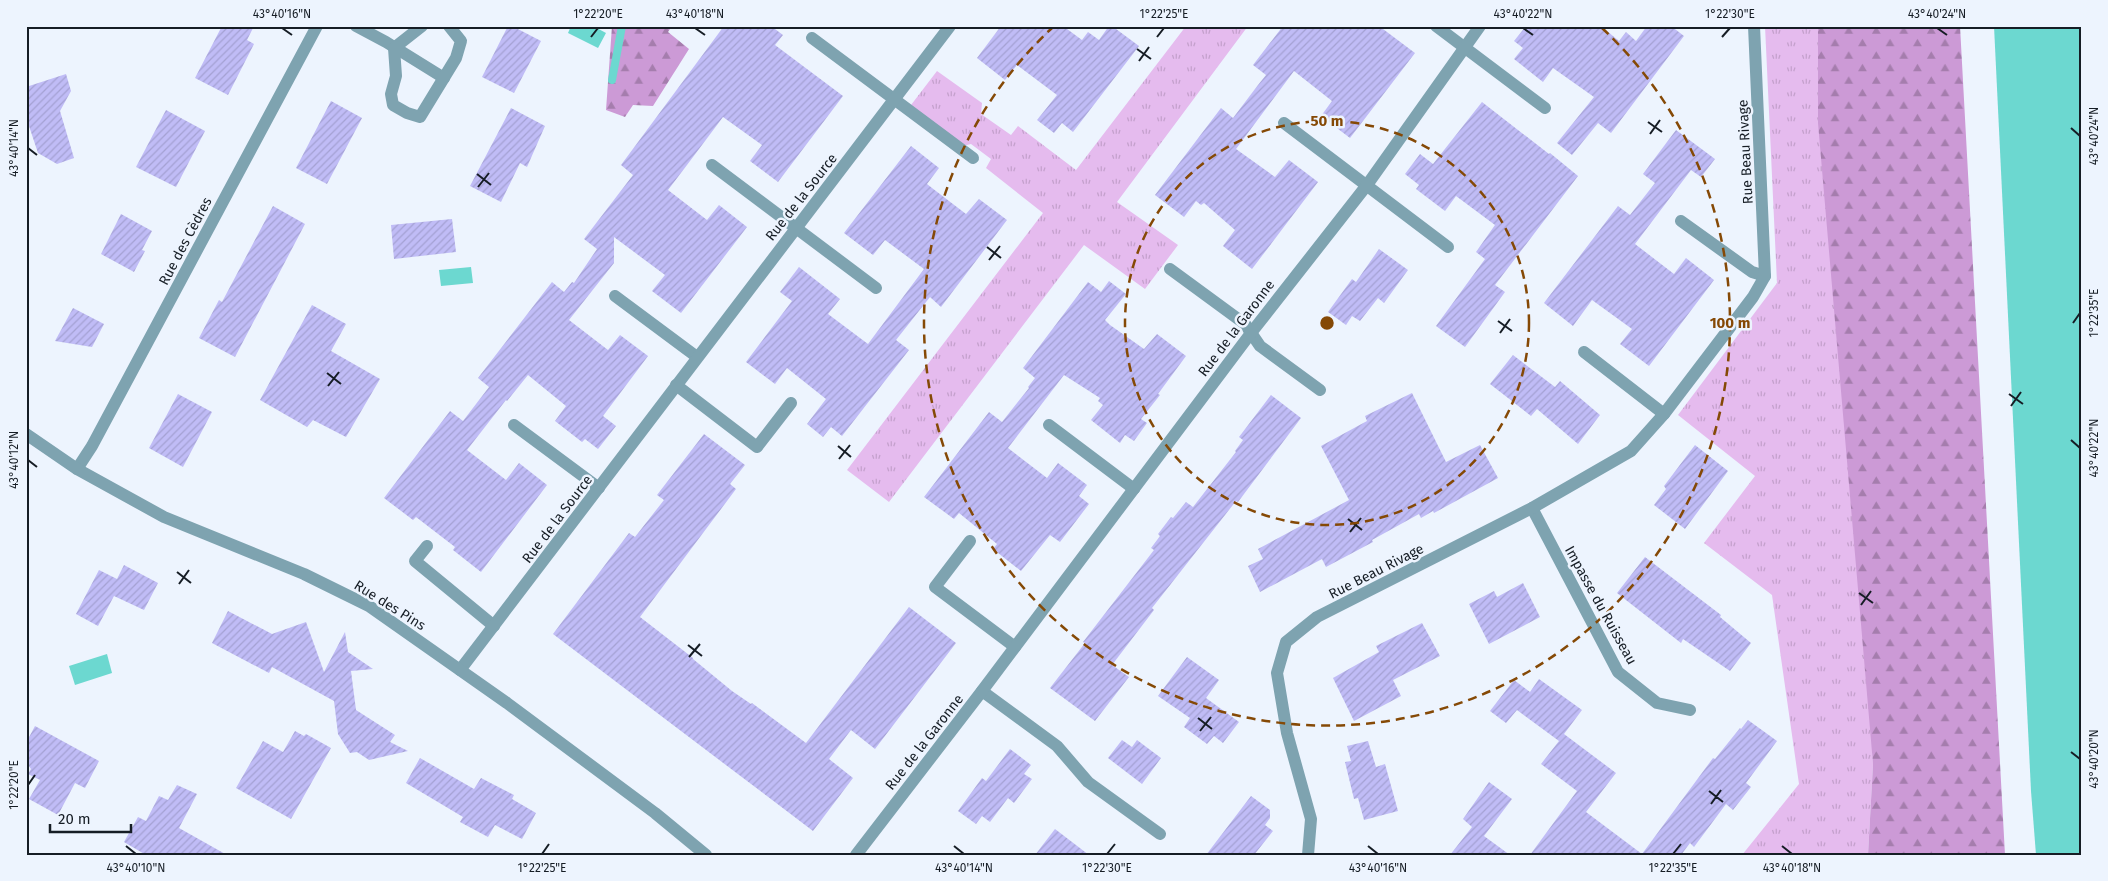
<svg xmlns="http://www.w3.org/2000/svg" width="2108" height="881" viewBox="0 0 2108 881" font-family="'Fira Sans',sans-serif">
  <style>
    .grass { fill: url(#grass-tufts) }
    .forest { fill: url(#forest-firs) }
    .water { fill: #6cd8d0 }
    .lines { fill: none; stroke-linecap: round; stroke-linejoin: round }
    .stream { stroke: #6cd8d0; stroke-width: 8 }
    .building { fill: url(#building-hatch) }
    .minor { stroke: #7ea3b0; stroke-width: 12 }
    .tertiary { stroke: #7ea3b0; stroke-width: 12 }
    .ticks { fill: none; stroke: #161d25; stroke-width: 2 }
    .ring { fill: none; stroke: #854906; stroke-width: 2.5; stroke-dasharray: 9 6 }
    .labels { text-anchor: middle; stroke-width: 5; stroke-linejoin: round; paint-order: stroke }
    .street-label { font-size: 14px; fill: #161d25; stroke: #edf4fe }
    .centre { fill: #854906; stroke: #edf4fe; stroke-width: 2.5 }
    .ring-label { font-size: 15px; text-anchor: middle; font-weight: bold; fill: #854906; stroke: #edf4fe; stroke-width: 5; stroke-linejoin: round; paint-order: stroke }
    .neatline { fill: none; stroke: #161d25; stroke-width: 2 }
    .ticks-label { font-size: 12px; text-anchor: middle; fill: #161d25 }
  </style>
  <defs>
    <pattern id="grass-tufts" width="24" height="20" patternUnits="userSpaceOnUse" patternTransform="scale(1.25)"><rect width="24" height="20" fill="#e5bbee"/><path d="M3 7l-1-3M5 7V3M7 7l1-3M15 17l-1-3M17 17v-4M19 17l1-3" fill="none" stroke="#c4a0cc"/></pattern>
    <pattern id="forest-firs" width="22" height="20" patternUnits="userSpaceOnUse" patternTransform="scale(1.25)"><rect width="22" height="20" fill="#cc9ad6"/><path d="M5 1l3.5 6h-7zM16 11l3.5 6h-7z" fill="#a57dad"/></pattern>
    <pattern id="building-hatch" width="6" height="6" patternUnits="userSpaceOnUse" patternTransform="scale(1.25)"><rect width="6" height="6" fill="#c0bcf6"/><path d="M-1 1l2-2M0 6l6-6M5 7l2-2" fill="none" stroke="#a4a1d3"/></pattern>
  </defs>
  <rect width="100%" height="100%" fill="#edf4fe"/>
  <!-- grass -->
  <g class="grass">
    <path d="M1186 26H1248L1117 202 1178 245 1145 289 1084 245 889 502 847 470 1043 213 986 168 991 159 971 144 963 146 911 105 937 71 982 103 981 114 1011 135 1018 126 1076 170Z"/>
    <path d="M1765 26H1837L1873 764 1868 855H1742L1799 784 1772 595 1704 543 1755 476 1678 415 1777 283Z"/>
  </g>
  <!-- forest -->
  <g class="forest">
    <path d="M612 26H672L668 32 689 49 653 106 633 105 625 117 606 110Z"/>
    <path d="M1818 26H1960L2005 855H1868L1873 764 1818 123Z"/>
  </g>
  <!-- water -->
  <g class="water">
    <path d="M571 26H593L606 33 598 48 568 33Z"/>
    <path d="M1994 26H2082V855H2036L2031 791Z"/>
    <path d="M471 267 473 283 441 286 439 270Z"/>
    <path d="M107 654 112 673 75 685 69 666Z"/>
  </g>
  <g class="lines">
    <!-- stream -->
    <path class="stream" d="M612 80 622 26"/>
  </g>
  <!-- building -->
  <g class="building">
    <path d="M222 26H254L247 40 254 44 228 95 195 78Z"/>
    <path d="M508 26H512L541 41 514 93 482 77Z"/>
    <path d="M724 26H771L783 35 775 45 843 96 778 182 750 161 762 145 723 117 687 165 668 190 707 220 719 205 747 227 681 313 652 291 665 275 614 237V263L569 320 608 350 620 335 648 356 603 416 616 426 598 449 585 439 582 442 555 421 566 406 528 375 507 401 506 400 467 450 506 480 519 463 547 485 481 572 453 550 455 547 416 517 413 520 384 498 450 411 463 421 489 387 478 378 552 282 564 292 572 282 574 283 597 249 584 239 633 175 621 165Z"/>
    <path d="M1001 26H1063L1082 40 1088 32 1099 40 1109 26H1112L1139 46 1073 132 1062 123 1054 133 1037 120 1057 95 1017 65 1005 80 977 58Z"/>
    <path d="M1283 26H1379L1415 53 1350 138 1321 116 1332 101 1294 71 1236 149 1275 177 1289 160 1318 182 1252 269 1223 246 1235 230 1204 203 1201 205 1196 201 1184 217 1155 195 1221 108 1233 118 1258 85 1266 75 1253 65Z"/>
    <path d="M1526 26H1601L1619 41 1626 32 1636 41 1647 26H1671L1684 36 1611 133 1598 123 1572 155 1557 143 1594 97 1553 68 1543 82 1514 59 1523 48 1514 41Z"/>
    <path d="M66 74 71 91 60 111 74 158 57 164 38 153 26 117V87Z"/>
    <path d="M331 101 362 118 327 184 296 168Z"/>
    <path d="M1482 102 1549 154 1550 153 1578 176 1495 285 1505 292 1465 347 1436 326 1485 259 1476 252 1495 225 1456 196 1445 211 1416 189 1419 185 1405 174 1420 154 1433 164Z"/>
    <path d="M511 108 545 126 527 167 520 163 501 202 470 186Z"/>
    <path d="M166 110 205 131 176 187 136 167Z"/>
    <path d="M1676 130 1715 159 1701 177 1691 170 1635 244 1674 274 1686 258 1714 280 1649 366 1620 344 1632 329 1592 300 1573 326 1544 303 1618 206 1630 215 1655 183 1643 174Z"/>
    <path d="M911 146 939 168 927 184 932 188 966 214 979 199 1007 220 941 307 930 297 896 340 909 350 842 436 831 427 823 437 807 424 826 399 787 368 775 384 746 362 792 301 780 292 799 267 840 299 828 314 868 344 924 269 885 240 873 255 844 233Z"/>
    <path d="M273 206 305 224 235 357 199 338 219 300 222 302Z"/>
    <path d="M121 214 152 231 142 250 145 251 134 272 101 254Z"/>
    <path d="M452 219 456 252 394 259 391 225Z"/>
    <path d="M1379 249 1408 270 1384 303 1378 298 1360 321 1352 316 1346 325 1328 312 1352 279 1356 282Z"/>
    <path d="M1109 281 1126 294 1105 320 1110 325 1144 349 1157 334 1186 356 1158 394 1160 395 1141 419 1147 423 1134 441 1125 435 1120 443 1091 420 1103 405 1098 401 1100 398 1064 375 1008 448 1047 478 1058 463 1087 485 1079 496 1089 504 1060 542 1050 535 1021 571 993 549 997 544 959 513 954 519 924 497 989 412 1002 422 1029 388 1028 387 1035 378 1023 368 1088 282 1101 292Z"/>
    <path d="M312 305 346 324 331 351 380 379 346 437 313 420 307 427 260 400Z"/>
    <path d="M73 308 104 324 92 347 55 341Z"/>
    <path d="M1513 355 1555 387 1560 381 1600 415 1578 444 1537 409 1531 416 1490 384Z"/>
    <path d="M1412 393 1446 462 1480 445 1498 478 1434 513 1433 511 1421 518 1419 514 1372 540 1373 542 1326 567 1322 559 1260 592 1248 566 1263 559 1258 549 1349 500 1321 446 1367 421 1365 416Z"/>
    <path d="M178 394 212 412 183 467 149 448Z"/>
    <path d="M1271 395 1301 418 1238 502 1236 501 1152 608 1154 610 1112 665 1129 677 1095 721 1050 688 1085 643 1083 642 1154 550 1151 548 1160 536 1158 534 1171 517 1173 518 1186 502 1193 507 1236 452 1235 451 1243 440 1239 437Z"/>
    <path d="M704 434 745 465 730 484 736 489 640 617 693 658V659L732 691 751 704 752 703 806 743 909 607 956 643 875 749 851 730 829 759 853 778 813 831 553 634 629 533 635 537 664 500 657 495Z"/>
    <path d="M1695 445 1728 471 1685 529 1654 505 1666 489 1664 486Z"/>
    <path d="M1645 557 1721 615 1720 617 1751 643 1730 671 1683 639 1681 643 1617 593Z"/>
    <path d="M124 565 158 583 144 610 114 596 98 626 76 614 99 570 117 579Z"/>
    <path d="M1523 583 1540 617 1489 644 1469 604 1494 591 1497 597Z"/>
    <path d="M228 611 272 634 306 622 324 672 345 632 348 652 373 669 351 671 356 710 395 735 390 742 408 751 369 760 357 752 350 753 338 734 334 701 272 667 269 673 212 643Z"/>
    <path d="M1422 623 1440 656 1393 680 1401 696 1354 721 1333 678 1379 652 1376 646Z"/>
    <path d="M1187 657 1219 680 1206 698 1239 722 1223 743 1214 736 1207 744 1184 727 1190 718 1158 696Z"/>
    <path d="M1539 679 1582 710 1564 734 1616 773 1586 812 1642 854 1713 758 1715 759 1740 728 1741 729 1748 720 1777 741 1746 783 1751 787 1733 810 1726 804 1694 847 1690 843 1681 855H1530L1577 791 1541 764 1559 741 1517 710 1506 723 1490 711 1514 680 1530 692Z"/>
    <path d="M35 726 99 761 85 788 75 783 58 815 29 799 40 780 28 774 31 769 26 762V743Z"/>
    <path d="M295 731 304 736 306 734 331 748 291 819 236 788 263 741 283 752Z"/>
    <path d="M1122 740 1132 747 1137 740 1161 758 1142 784 1108 758Z"/>
    <path d="M1368 741 1376 767 1385 764 1398 811 1364 820 1358 798 1354 799 1345 762 1351 761 1347 746Z"/>
    <path d="M1010 749 1031 765 1024 774 1032 779 1014 803 1008 798 990 822 982 816 976 824 958 811 982 778 986 781Z"/>
    <path d="M420 758 474 789 481 778 514 795 512 799 536 813 522 839 495 825 488 837 460 822 463 817 406 783Z"/>
    <path d="M1489 782 1512 799 1484 836 1510 855H1450L1472 827 1463 819Z"/>
    <path d="M177 785 197 794 179 828 227 855H146L124 842 138 817 146 821 159 796 168 800Z"/>
    <path d="M1251 796 1270 810V818L1265 825 1273 831 1254 855H1206Z"/>
    <path d="M1055 829 1089 855H1035Z"/>
  </g>
  <g class="lines">
    <!-- minor -->
    <g class="minor">
      <path d="M356 26 386 42 444 78"/>
      <path d="M422 26 394 48 396 76 391 94 393 105 407 113 420 117 456 58 461 41 449 26"/>
      <path d="M1436 26 1545 108"/>
      <path d="M812 38 973 158"/>
      <path d="M1284 123 1448 247"/>
      <path d="M712 165 876 288"/>
      <path d="M1681 221 1752 272 1765 276"/>
      <path d="M1170 269 1245 324 1260 346 1320 390"/>
      <path d="M615 296 697 357"/>
      <path d="M1584 352 1664 414"/>
      <path d="M676 385 757 447 791 403"/>
      <path d="M514 425 599 488"/>
      <path d="M1049 425 1134 489"/>
      <path d="M77 469 92 446 317 26"/>
      <path d="M1532 508 1618 672 1657 703 1690 710"/>
      <path d="M970 541 935 587 1015 647"/>
      <path d="M427 546 415 561 494 626"/>
      <path d="M460 670 950 26"/>
      <path d="M982 691 1057 746 1088 782 1160 834"/>
      <path d="M856 855 982 691 1251 333 1367 185 1480 26"/>
      <path d="M1308 855 1311 819 1287 733 1277 673 1286 642 1317 617 1532 508 1631 451 1664 414 1753 297 1765 276 1754 26"/>
    </g>
    <!-- tertiary -->
    <path class="tertiary" d="M26 434 77 469 164 517 304 574 369 606 507 703 655 813 706 855"/>
  </g>
  <!-- ticks -->
  <path class="ticks" d="M282 28 292 35M695 28 705 35M1523 28 1533 35M1937 28 1947 35M591 37 598 28M1157 37 1164 28M1722 37 1730 28M1137 49 1151 59M1139 61 1149 47M1648 122 1662 132M2071 128 2080 136M1650 134 1660 120M28 148 37 155M477 174 491 185M478 187 489 173M987 247 1001 258M989 260 1000 246M1498 321 1512 331M2073 323 2080 313M1500 333 1510 319M327 373 341 384M328 386 339 372M2009 394 2023 404M2011 406 2021 392M2071 440 2080 448M838 446 851 457M839 459 850 445M28 460 37 467M1348 519 1362 530M1350 532 1361 518M177 572 191 583M179 584 189 570M1859 593 1873 603M1861 605 1871 591M688 645 702 656M689 657 700 644M1198 718 1212 729M1200 731 1211 717M2071 752 2080 759M28 785 35 775M1709 791 1723 802M1711 804 1721 790M126 846 136 854M954 846 964 854M1368 846 1378 854M1782 846 1792 854M542 854 549 844M1107 854 1115 844M1673 854 1681 844"/>
  <!-- distance rings -->
  <g class="ring">
    <circle cx="1327" cy="323" r="202"/>
    <path d="M1602 28A403 403 0 1 1 1052 28"/>
  </g>
  <g class="labels">
    <!-- street labels -->
    <g class="street-label">
      <text transform="translate(1745 152) rotate(-93)" y="5">Rue Beau Rivage</text>
      <text transform="translate(801 197) rotate(-52)" y="5">Rue de la Source</text>
      <text transform="translate(185 241) rotate(-62)" y="5">Rue des Cèdres</text>
      <text transform="translate(1236 328) rotate(-53)" y="5">Rue de la Garonne</text>
      <text transform="translate(557 519) rotate(-53)" y="5">Rue de la Source</text>
      <text transform="translate(1376 571) rotate(-27)" y="5">Rue Beau Rivage</text>
      <text transform="translate(390 605) rotate(32)" y="5">Rue des Pins</text>
      <text transform="translate(1601 605) rotate(61)" y="5">Impasse du Ruisseau</text>
      <text transform="translate(924 742) rotate(-52)" y="5">Rue de la Garonne</text>
    </g>
  </g>
  <circle cx="1327" cy="323" r="8" class="centre"/>
  <g class="ring-label">
    <text x="1327" y="126">50 m</text>
    <text x="1730" y="328">100 m</text>
  </g>
  <!-- border -->
  <rect width="2108" height="881" fill="none" stroke="#edf4fe" stroke-width="55"/>
  <!-- scale -->
  <path d="M50 824v8h81v-8" fill="none" stroke="#161d25" stroke-width="2.5"/>
  <text x="58" y="824" font-size="15" fill="#161d25" stroke="#edf4fe" stroke-width="4" paint-order="stroke">20 m</text>
  <rect x="28" y="28" width="2052" height="826" class="neatline"/>
  <g class="ticks-label">
    <text x="282" y="18">43°40'16"N</text>
    <text x="598" y="18">1°22'20"E</text>
    <text x="695" y="18">43°40'18"N</text>
    <text x="1164" y="18">1°22'25"E</text>
    <text x="1523" y="18">43°40'22"N</text>
    <text x="1730" y="18">1°22'30"E</text>
    <text x="1937" y="18">43°40'24"N</text>
    <text transform="translate(2094 136) rotate(-90)" y="4">43°40'24"N</text>
    <text transform="translate(14 148) rotate(-90)" y="4">43°40'14"N</text>
    <text transform="translate(2094 313) rotate(-90)" y="4">1°22'35"E</text>
    <text transform="translate(2094 448) rotate(-90)" y="4">43°40'22"N</text>
    <text transform="translate(14 460) rotate(-90)" y="4">43°40'12"N</text>
    <text transform="translate(2094 759) rotate(-90)" y="4">43°40'20"N</text>
    <text transform="translate(14 785) rotate(-90)" y="4">1°22'20"E</text>
    <text x="136" y="872">43°40'10"N</text>
    <text x="542" y="872">1°22'25"E</text>
    <text x="964" y="872">43°40'14"N</text>
    <text x="1107" y="872">1°22'30"E</text>
    <text x="1378" y="872">43°40'16"N</text>
    <text x="1673" y="872">1°22'35"E</text>
    <text x="1792" y="872">43°40'18"N</text>
  </g>
</svg>
